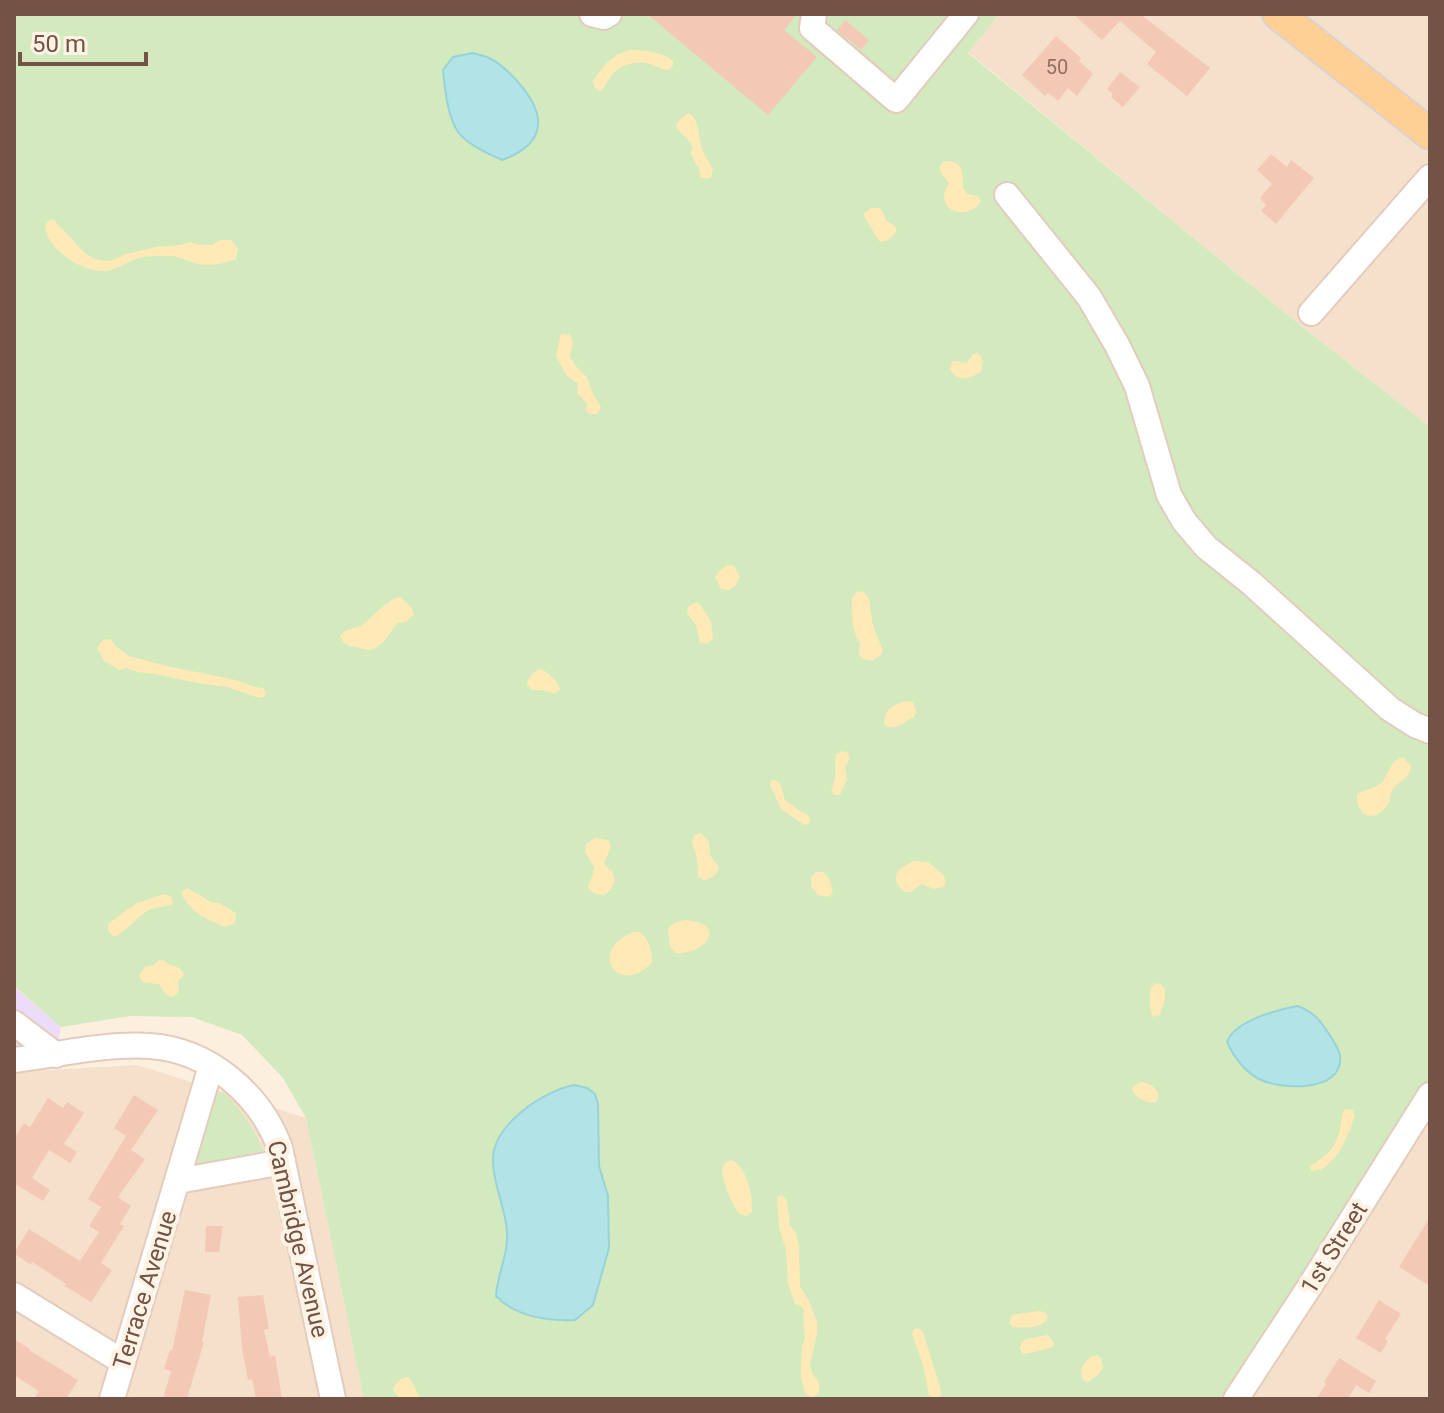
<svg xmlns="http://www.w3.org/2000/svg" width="1444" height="1413" viewBox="0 0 1444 1413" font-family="Roboto,sans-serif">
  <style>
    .residential { fill: #f5e0cc }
    .education { fill: #ecdbf9 }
    .green { fill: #d2eabd }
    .sand { fill: #fee9b7 }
    .water { fill: #b2e3e7; stroke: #98d3d9; stroke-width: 2 }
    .building { fill: #f3c9b5 }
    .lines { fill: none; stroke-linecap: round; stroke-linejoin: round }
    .minor-casing { stroke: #e3ccbd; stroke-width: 28 }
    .major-casing { stroke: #dbd2cf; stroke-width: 34 }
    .minor { stroke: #fff; stroke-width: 24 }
    .major { stroke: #ffcf93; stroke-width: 30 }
    .labels { text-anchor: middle; stroke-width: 8; stroke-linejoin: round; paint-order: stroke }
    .number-label { font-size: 20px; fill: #937062 }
    .street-label { font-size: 24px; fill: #735346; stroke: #fff3e5 }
  </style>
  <rect width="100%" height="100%" fill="#fdefde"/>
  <!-- residential -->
  <g class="residential">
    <path d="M999 14H1430V427L1306 330 968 52Z"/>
    <path d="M137 1065 306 1118 364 1399H14V1072Z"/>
    <path d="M1430 1095V1399H1236Z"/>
  </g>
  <!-- education -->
  <path class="education" d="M14 987 61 1027 56 1055 14 1058Z"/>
  <!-- green -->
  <g class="green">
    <path d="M14 14H999L968 53 1306 330 1430 427V1095L1236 1399H364L306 1118 283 1078 242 1035 192 1017 130 1016 61 1027 14 986Z"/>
    <path d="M223 1092C243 1112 253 1126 263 1151L198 1164 194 1158 214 1095Z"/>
  </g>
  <!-- sand -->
  <g class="sand">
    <path d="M629 50C644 50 662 52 673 61V65L669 70C662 70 658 67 650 64 638 60 620 64 612 75 607 81 606 86 600 92L595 88 593 82C601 66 612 55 629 50Z"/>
    <path d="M689 113C702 122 697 138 703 151 705 157 710 163 713 169L711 177 708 179 700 177C700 167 696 166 693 158 688 147 695 155 691 144 686 131 662 130 689 113Z"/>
    <path d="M945 161C964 161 963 173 963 188L968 194 978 196 981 201C972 218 944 215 944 196 944 192 947 186 949 183 944 176 939 174 940 165Z"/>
    <path d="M871 208H880L883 212 886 221 894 225 897 230C892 238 889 242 879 241L864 216V213Z"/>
    <path d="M53 219 85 253 94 259 110 261 126 254 156 247 181 245 190 242 200 245H212L220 240H231L238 248 236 259C223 264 208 267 194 263 183 259 175 255 164 256 156 256 146 256 139 258 127 261 117 271 104 271 81 272 47 249 45 226L48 221Z"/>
    <path d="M561 334 570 335 573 342 570 356 574 364 587 377 593 394 601 407 597 414H590L586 410 587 403 577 394 578 384 566 375 556 356Z"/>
    <path d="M977 353 981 356 983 362 981 372C969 379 957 383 950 369L952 362 955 361 967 363 973 354Z"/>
    <path d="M728 565 734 566 740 577 735 586 729 590 721 589 715 577 721 569Z"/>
    <path d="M858 591 864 592 869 599 873 626 883 650 880 656 871 661 862 659 859 654 860 643C851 631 852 613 852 598Z"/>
    <path d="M400 597 411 607 414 615 406 622 398 623C389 632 383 649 368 650 364 650 360 647 355 647 346 645 344 644 340 636 347 627 355 630 363 624 377 615 383 601 400 597Z"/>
    <path d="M694 603H699L711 621 713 638 707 644 700 643 696 625 687 613 688 607Z"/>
    <path d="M110 639 118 648 129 656 167 666 236 680 255 687 263 688 266 693 264 697 259 698 228 687 198 683 155 674 137 672 126 668 120 670 104 661 97 647 103 640Z"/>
    <path d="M540 669C547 670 559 683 560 689L555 694 543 690H532L527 685C528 677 533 672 540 669Z"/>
    <path d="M907 701 913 702 916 710 915 716C905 722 895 732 884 725 884 709 893 704 907 701Z"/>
    <path d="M842 751 848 753 850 759 845 766 847 780 840 795H834L831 790C838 778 834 766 836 754Z"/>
    <path d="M1403 757 1411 766C1410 780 1398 780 1392 791 1390 795 1390 799 1389 803 1386 807 1383 812 1378 814 1364 822 1355 805 1357 794 1364 790 1377 788 1382 782 1390 773 1389 761 1403 757Z"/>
    <path d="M771 780H776L780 783 785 800C793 805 798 811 807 814L810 819 809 824 804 825 781 809 770 785Z"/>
    <path d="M701 833 709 842 710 855 719 867C717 875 712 878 704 880L698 877 697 858 692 843 694 835Z"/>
    <path d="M595 838 608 840 611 846 604 864 612 871 615 880 611 890 604 895 596 894 589 890 588 885 592 877 594 867 585 852 586 844Z"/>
    <path d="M914 861 929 862C935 870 951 875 944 887L933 889 922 884 911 892H904C888 877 898 868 914 861Z"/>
    <path d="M816 872H823L829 878 833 891 830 897 818 895 811 887V877Z"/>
    <path d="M185 889H189L213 903H219L236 913 235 923 225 927C206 919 190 912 181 893Z"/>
    <path d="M164 894 171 896 173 904C165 908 154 906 147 911 135 919 126 932 114 937L108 931V924L135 904Z"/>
    <path d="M684 920C727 922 710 954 675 953L670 947 668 929 674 923Z"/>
    <path d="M633 932H639C650 939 652 951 652 963 647 967 642 972 636 974 608 983 596 946 633 932Z"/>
    <path d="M163 960C169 967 181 964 184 975L178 981 179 991 175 996 170 997 165 994 160 985C151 981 143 988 139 975L145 967 154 965 158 961Z"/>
    <path d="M1156 983 1161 984 1165 989V999L1160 1015 1153 1017C1148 1009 1150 996 1151 987Z"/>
    <path d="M1140 1082C1151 1083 1165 1092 1155 1103 1145 1102 1136 1099 1132 1089L1133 1086Z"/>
    <path d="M1345 1109 1353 1110 1355 1116C1348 1135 1335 1172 1311 1171L1310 1166C1326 1157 1336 1148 1340 1129 1342 1121 1340 1117 1345 1109Z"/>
    <path d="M732 1160C747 1168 753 1195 752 1212L746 1216 739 1214C733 1205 716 1172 725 1163 727 1161 730 1161 732 1160Z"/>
    <path d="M782 1195 787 1200 790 1225 796 1233 799 1245 800 1286 809 1301 817 1322V1334L810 1365 812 1373 818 1381 820 1390 816 1396 811 1397 805 1394 801 1376V1364L802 1346 805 1338 803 1320 804 1310 800 1305 795 1304 788 1284 786 1250 779 1228 777 1197Z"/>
    <path d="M1038 1311 1045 1312 1048 1318C1042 1329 1024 1328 1013 1327L1009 1323 1012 1315Z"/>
    <path d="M918 1328 923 1332 941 1390V1396L936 1398 929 1395 923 1365 912 1334 914 1329Z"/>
    <path d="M1048 1335 1054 1343 1053 1347 1026 1354 1022 1353 1020 1347 1022 1342 1027 1339Z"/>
    <path d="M1097 1355 1101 1358 1103 1368 1099 1374 1087 1383 1082 1378 1081 1368 1090 1357Z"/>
    <path d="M408 1377C416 1384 414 1392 422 1399H400L393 1390C395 1382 401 1378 408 1377Z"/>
  </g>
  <!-- water -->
  <g class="water">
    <path d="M473 53C479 55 486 56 491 59 504 66 514 77 523 88 549 121 541 146 502 160 487 153 468 145 458 132 447 115 445 89 443 70L453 57Z"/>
    <path d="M1297 1006C1313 1011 1320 1020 1329 1034 1333 1041 1339 1048 1340 1056 1344 1093 1280 1090 1259 1079 1244 1071 1234 1057 1227 1042 1234 1021 1277 1010 1297 1006Z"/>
    <path d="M574 1085 587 1088 595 1094 598 1104 599 1166 608 1196 609 1248 593 1305 575 1320C548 1321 516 1317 496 1296 497 1277 506 1259 507 1241 509 1215 493 1187 493 1161 492 1125 543 1091 574 1085Z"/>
  </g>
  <!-- building -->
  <g class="building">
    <path d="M647 14H797L784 30 817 57 768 115Z"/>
    <path d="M1073 14H1140L1210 68 1187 96 1147 64 1156 52 1120 21 1102 40Z"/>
    <path d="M845 20 869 40 861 50 837 30Z"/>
    <path d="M1056 36 1081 58 1079 61 1093 74 1077 96 1068 88 1058 101 1048 93 1045 96 1022 75Z"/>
    <path d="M1120 72 1140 87 1123 107 1111 97 1113 94 1107 89Z"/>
    <path d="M1271 154 1287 167 1291 160 1314 178 1276 224 1261 211 1266 205 1260 198 1272 184 1257 170Z"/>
    <path d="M134 1095 158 1110 131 1150 145 1159 118 1197 131 1206 120 1224 124 1226 101 1263 112 1270 91 1302 65 1286 66 1284 32 1262 31 1265 14 1253 29 1229 80 1261 99 1232 89 1226 101 1207 88 1199 126 1136 114 1128Z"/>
    <path d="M48 1098 63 1108 67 1102 84 1113 64 1144 77 1152 70 1163 49 1150 32 1178 50 1190 43 1201 14 1183V1139L24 1123 30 1127Z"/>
    <path d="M1430 1217V1286L1399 1267Z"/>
    <path d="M206 1226H223L219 1252H205Z"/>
    <path d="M185 1290 211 1295 202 1342H204L187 1399H163L171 1371 164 1369 170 1350 172 1351Z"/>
    <path d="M263 1295 269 1329 264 1330 270 1357 275 1355 282 1399H256L252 1379 248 1380 242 1349 238 1297Z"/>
    <path d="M1379 1300 1401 1314 1385 1339 1388 1341 1381 1353 1356 1338Z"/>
    <path d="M14 1339 30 1349 29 1350 78 1380 66 1399H34L39 1391 14 1375Z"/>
    <path d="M1339 1358 1376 1381 1369 1393 1356 1385 1348 1399H1316L1326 1384 1324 1382Z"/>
  </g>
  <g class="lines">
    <!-- minor casing -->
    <g class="minor-casing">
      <g id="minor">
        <path d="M592 14 604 17 609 14"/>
        <path d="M814 14 812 28 896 100 966 14"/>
        <path d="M1007 195 1089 297 1117 345 1137 386 1169 495 1184 521 1206 547 1251 583 1390 709 1415 725 1430 731"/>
        <path d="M1311 313 1430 177"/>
        <path d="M14 1023 56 1055"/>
        <path d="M14 1060C57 1055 107 1043 150 1046 209 1050 260 1094 280 1148L333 1399"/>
        <path d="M178 1181 283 1162"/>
        <path d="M14 1295 123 1362"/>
        <path d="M112 1399 211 1066"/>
        <path d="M1236 1399 1308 1289 1430 1095"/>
      </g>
    </g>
    <!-- major casing -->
    <g class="major-casing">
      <path id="major" d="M1278 14 1430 134"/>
    </g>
    <!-- minor -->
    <use href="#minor" class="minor"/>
    <!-- major -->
    <use href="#major" class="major"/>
  </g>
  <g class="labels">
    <!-- number labels -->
    <g class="number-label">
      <text x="1057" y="74">50</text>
    </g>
    <!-- street labels -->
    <g class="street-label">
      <text transform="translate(298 1239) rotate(77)" y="8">Cambridge Avenue</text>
      <text transform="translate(1334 1248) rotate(-58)" y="8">1st Street</text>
      <text transform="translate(145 1290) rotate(-73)" y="8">Terrace Avenue</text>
    </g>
  </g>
  <!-- border -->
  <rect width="1444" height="1413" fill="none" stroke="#735346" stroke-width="32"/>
  <!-- scale -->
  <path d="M20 52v12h126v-12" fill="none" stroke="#735346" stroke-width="4"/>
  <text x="32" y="52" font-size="24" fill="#735346" stroke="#fff3e5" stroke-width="6" paint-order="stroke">50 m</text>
</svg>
